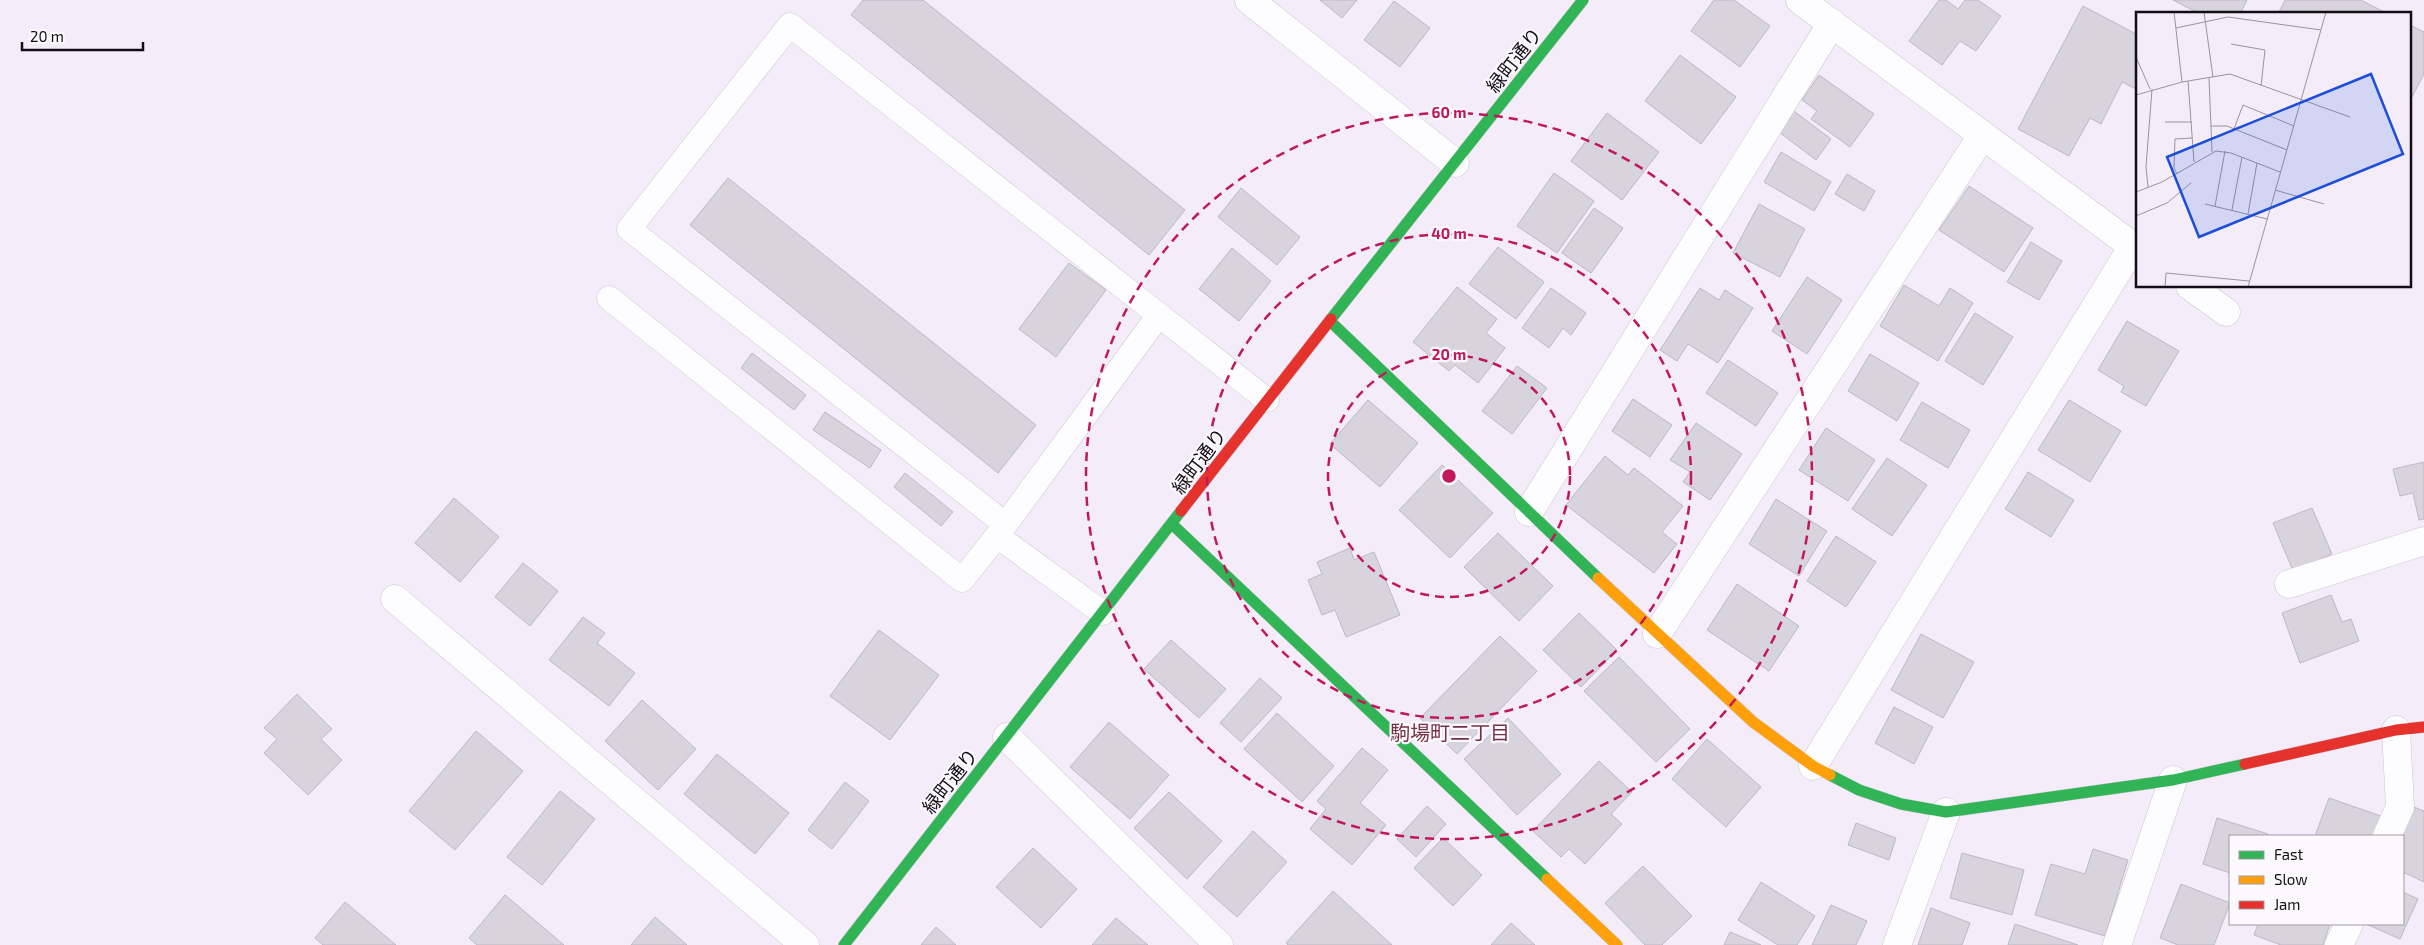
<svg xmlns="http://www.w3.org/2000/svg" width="2424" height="945" viewBox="0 0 2424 945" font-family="'Exo 2','Noto Sans JP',sans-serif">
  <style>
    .building { fill: #d7d4de; stroke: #bcb9c3 }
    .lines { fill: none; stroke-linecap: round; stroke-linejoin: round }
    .lane-casing { stroke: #ccc7d0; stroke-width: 25 }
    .street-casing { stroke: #ccc7d0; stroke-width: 29 }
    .fast-casing { stroke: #ccc7d0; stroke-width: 12 }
    .slow-casing { stroke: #ccc7d0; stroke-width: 12 }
    .jam-casing { stroke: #ccc7d0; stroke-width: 12 }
    .lane { stroke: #fdfcfe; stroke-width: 24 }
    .street { stroke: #fdfcfe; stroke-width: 28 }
    .fast { stroke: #30b455; stroke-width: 11 }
    .slow { stroke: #ff9f0a; stroke-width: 11 }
    .jam { stroke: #e5322d; stroke-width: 11 }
    .ring { fill: none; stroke: #c2185b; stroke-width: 2.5; stroke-dasharray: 9 6 }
    .labels { text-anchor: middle; stroke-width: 4.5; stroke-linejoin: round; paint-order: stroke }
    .street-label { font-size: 19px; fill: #130e15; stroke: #fcf9fe }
    .neighbourhood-label { font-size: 20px; fill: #763043; stroke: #fcf9fe }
    .inset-road { fill: none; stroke: #9a949e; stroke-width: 1 }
    .view { fill: #1d4ed8; fill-opacity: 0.15; stroke: #1d4ed8; stroke-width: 2.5 }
    .inset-edge { fill: none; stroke: #130e15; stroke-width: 2.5 }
    .centre { fill: #c2185b; stroke: #fcf9fe; stroke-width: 2.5 }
    .ring-label { font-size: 15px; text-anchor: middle; font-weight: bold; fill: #c2185b; stroke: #fcf9fe; stroke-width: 4.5; stroke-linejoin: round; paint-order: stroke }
  </style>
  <rect width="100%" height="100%" fill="#f4edf9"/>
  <!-- building -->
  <g class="building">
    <path d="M863 0H923L1185 210 1149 255 851 15Z"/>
    <path d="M1320 0H1357L1342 18Z"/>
    <path d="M1714 0H1734L1770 26 1740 67 1691 31Z"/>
    <path d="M1939 0H1946L1958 9 1965 0H1978L2001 16 1976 51 1960 41 1942 65 1909 41Z"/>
    <path d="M2173 0H2247L2240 14H2200Z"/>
    <path d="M2285 0H2361L2388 14H2278Z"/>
    <path d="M1394 1 1430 28 1400 67 1364 40Z"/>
    <path d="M2083 6 2138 35V90L2122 82 2101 124 2090 118 2069 156 2018 129Z"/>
    <path d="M2410 25 2424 32V74L2411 99Z"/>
    <path d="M1680 55 1736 97 1701 144 1645 101Z"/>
    <path d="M1819 75 1874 114 1850 147 1811 119 1817 111 1802 100Z"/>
    <path d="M1794 111 1831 139 1816 160 1779 132Z"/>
    <path d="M1607 113 1659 152 1622 200 1571 161Z"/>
    <path d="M1781 152 1831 182 1814 211 1764 182Z"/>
    <path d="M1554 173 1594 201 1557 253 1517 226Z"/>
    <path d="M1847 174 1875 191 1864 211 1835 194Z"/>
    <path d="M728 178 1036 425 998 473 690 225Z"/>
    <path d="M1969 186 2033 228 2004 272 1939 230Z"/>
    <path d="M1241 188 1300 237 1277 265 1218 217Z"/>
    <path d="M1759 204 1805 229 1780 277 1733 253Z"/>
    <path d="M1594 208 1623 228 1591 273 1562 253Z"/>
    <path d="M2031 242 2062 261 2039 300 2007 282Z"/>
    <path d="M1498 247 1544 282 1516 319 1469 284Z"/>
    <path d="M1232 248 1271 281 1239 321 1199 289Z"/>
    <path d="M1069 263 1106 290 1056 357 1019 329Z"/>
    <path d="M1807 277 1842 300 1807 354 1772 331Z"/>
    <path d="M1904 285 1939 306 1950 288 1973 303 1938 361 1880 326Z"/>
    <path d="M1457 287 1497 319 1486 333 1505 348 1478 383 1455 365 1449 371 1413 342Z"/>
    <path d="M1551 288 1586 313 1571 335 1563 328 1549 348 1522 328Z"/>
    <path d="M1700 288 1719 300 1725 290 1753 308 1718 363 1688 344 1677 361 1660 350Z"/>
    <path d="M1975 313 2013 337 1983 385 1945 361Z"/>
    <path d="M2127 321 2179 351 2146 406 2121 392 2124 386 2098 370Z"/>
    <path d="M752 353 806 395 794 410 741 368Z"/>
    <path d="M1870 354 1919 383 1897 421 1848 391Z"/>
    <path d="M1728 360 1778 393 1756 426 1706 393Z"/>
    <path d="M1517 366 1547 388 1512 434 1482 411Z"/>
    <path d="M1633 399 1672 425 1650 457 1612 431Z"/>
    <path d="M1368 400 1418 443 1380 487 1330 444Z"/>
    <path d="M2069 400 2121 431 2090 482 2038 450Z"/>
    <path d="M1922 402 1970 430 1948 468 1900 440Z"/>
    <path d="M825 412 881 450 870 468 813 430Z"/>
    <path d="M1696 423 1742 454 1710 500 1683 482 1690 472 1670 460Z"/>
    <path d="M1826 428 1875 460 1848 501 1799 470Z"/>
    <path d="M1605 456 1628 475 1634 468 1683 506 1662 532 1677 544 1654 573 1566 505Z"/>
    <path d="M1887 458 1927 485 1892 536 1852 509Z"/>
    <path d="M2424 462V519L2419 520 2413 493 2400 496 2393 469Z"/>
    <path d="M1442 465 1493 513 1450 558 1399 510Z"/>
    <path d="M2028 472 2074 500 2051 537 2005 509Z"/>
    <path d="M905 473 953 512 941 526 894 487Z"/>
    <path d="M454 498 499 537 460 582 415 543Z"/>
    <path d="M1776 499 1827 531 1799 576 1749 544Z"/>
    <path d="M2312 508 2332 554 2293 571 2273 523Z"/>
    <path d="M1498 533 1553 586 1519 621 1464 567Z"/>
    <path d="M1836 536 1876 562 1846 607 1807 581Z"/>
    <path d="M1350 548 1354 560 1374 552 1400 615 1346 637 1335 610 1322 615 1308 580 1322 574 1317 562Z"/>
    <path d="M523 563 558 591 530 626 495 597Z"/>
    <path d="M1737 584 1799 626 1769 671 1707 630Z"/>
    <path d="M2331 595 2342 622 2351 619 2359 641 2300 663 2282 613Z"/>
    <path d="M1579 613 1617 650 1581 687 1543 650Z"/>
    <path d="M583 617 605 633 597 643 635 673 609 706 549 660Z"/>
    <path d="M879 630 939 675 890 740 830 696Z"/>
    <path d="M1921 634 1974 662 1943 718 1891 690Z"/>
    <path d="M1500 636 1537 671 1457 754 1420 718Z"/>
    <path d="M1171 640 1226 689 1199 718 1144 669Z"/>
    <path d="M1619 657 1690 729 1656 762 1584 691Z"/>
    <path d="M1260 678 1282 698 1241 742 1220 723Z"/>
    <path d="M297 694 332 729 321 739 342 760 308 795 264 753 277 739 264 728Z"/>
    <path d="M642 700 696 749 658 790 605 741Z"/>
    <path d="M1894 707 1933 727 1914 764 1875 743Z"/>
    <path d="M1277 713 1334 766 1302 802 1244 749Z"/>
    <path d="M1508 718 1561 774 1517 815 1464 759Z"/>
    <path d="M1109 722 1169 775 1130 819 1070 767Z"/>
    <path d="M476 731 523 771 455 850 409 811Z"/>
    <path d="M1707 739 1761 787 1726 827 1672 779Z"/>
    <path d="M1362 748 1388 770 1360 803 1386 825 1352 865 1310 829 1326 809 1317 801Z"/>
    <path d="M717 754 789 813 755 854 684 794Z"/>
    <path d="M1599 761 1632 792 1611 814 1622 824 1585 864 1569 849 1561 857 1533 831Z"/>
    <path d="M845 782 869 801 832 849 808 830Z"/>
    <path d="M560 791 595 819 542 885 507 857Z"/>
    <path d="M1169 792 1222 841 1187 879 1134 828Z"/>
    <path d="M2329 798 2381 816 2374 836H2315Z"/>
    <path d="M1427 806 1446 824 1416 857 1397 839Z"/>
    <path d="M2414 807 2424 811V882L2403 872 2401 836Z"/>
    <path d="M2217 818 2268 834 2267 836H2230V873L2203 864Z"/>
    <path d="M1856 823 1896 838 1889 860 1848 845Z"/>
    <path d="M1253 831 1287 862 1237 917 1203 887Z"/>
    <path d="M1443 838 1482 875 1453 906 1414 868Z"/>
    <path d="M1033 848 1077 889 1041 928 996 887Z"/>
    <path d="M2093 849 2128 860 2105 936 2035 915 2051 864 2085 874Z"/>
    <path d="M1962 853 2024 870 2012 915 1950 898Z"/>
    <path d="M1643 866 1692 916 1662 945H1645L1605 903Z"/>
    <path d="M1761 882 1815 916 1797 945H1778L1738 920Z"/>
    <path d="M2181 884 2230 903 2214 945H2178L2160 938Z"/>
    <path d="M1333 891 1392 945H1288L1286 943Z"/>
    <path d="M2403 892 2418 899 2400 939 2366 924H2403Z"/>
    <path d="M505 895 564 945H477L469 938Z"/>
    <path d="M345 902 396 945H323L315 938Z"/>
    <path d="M1831 905 1867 921 1856 945H1812Z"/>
    <path d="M1931 908 1970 923 1962 945H1918Z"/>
    <path d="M655 917 687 945H631Z"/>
    <path d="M1116 918 1148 945H1092Z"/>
    <path d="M1511 923 1535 945H1491Z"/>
    <path d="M2015 924 2078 945H2008Z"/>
    <path d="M2258 924H2330L2323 945H2281L2254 935Z"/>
    <path d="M936 927 956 945H921Z"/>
    <path d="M1730 932 1761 945H1724Z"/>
  </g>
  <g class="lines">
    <!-- lane casing -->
    <g class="lane-casing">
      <g id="lane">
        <path d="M609 298 962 580 997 536"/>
        <path d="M1005 524 629 229 790 25 1159 315"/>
        <path d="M1103 613 997 536 1159 315 1267 400"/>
      </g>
    </g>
    <!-- street casing -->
    <g class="street-casing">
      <g id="street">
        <path d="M1249 0 1455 163"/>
        <path d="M1800 0 2138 250"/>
        <path d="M2190 286 2226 312"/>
        <path d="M1529 512 1832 23"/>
        <path d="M2289 584 2424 541"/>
        <path d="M395 599 805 945"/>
        <path d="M1657 634 1982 136"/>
        <path d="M1007 737 1219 945"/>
        <path d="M1813 766 2133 246"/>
        <path d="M2387 836 2400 807 2396 730"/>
        <path d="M1897 945 1946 812"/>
        <path d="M2117 945 2173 780"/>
        <path d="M2339 945 2349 924"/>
      </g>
    </g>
    <!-- fast casing -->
    <g class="fast-casing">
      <g id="fast">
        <path d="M1331 319 1583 0"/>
        <path d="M1331 322 1598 578"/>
        <path d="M1173 525 1547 879"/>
        <path d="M1830 775 1859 790 1901 804 1946 812 2173 780 2245 764"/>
        <path d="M844 945 1181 511"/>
      </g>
    </g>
    <!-- slow casing -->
    <g class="slow-casing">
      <g id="slow">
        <path d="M1598 578 1753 722 1813 766 1830 775"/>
        <path d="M1547 879 1617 945"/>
      </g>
    </g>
    <!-- jam casing -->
    <g class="jam-casing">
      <g id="jam">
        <path d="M1181 511 1331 319"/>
        <path d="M2245 764 2396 730 2424 727"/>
      </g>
    </g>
    <!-- lane -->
    <use href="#lane" class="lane"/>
    <!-- street -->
    <use href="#street" class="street"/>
    <!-- fast -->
    <use href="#fast" class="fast"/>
    <!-- slow -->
    <use href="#slow" class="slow"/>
    <!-- jam -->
    <use href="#jam" class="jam"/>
  </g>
  <!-- distance rings -->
  <g class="ring">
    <circle cx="1449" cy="476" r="121"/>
    <circle cx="1449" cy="476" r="242"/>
    <circle cx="1449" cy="476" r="363"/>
  </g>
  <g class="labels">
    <!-- street labels -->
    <g class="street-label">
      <text transform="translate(1514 60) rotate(-52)" y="7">緑町通り</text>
      <text transform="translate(1199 461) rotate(-53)" y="7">緑町通り</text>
      <text transform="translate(950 781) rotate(-52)" y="7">緑町通り</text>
    </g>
    <!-- neighbourhood labels -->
    <g class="neighbourhood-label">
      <text x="1450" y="740">駒場町二丁目</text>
    </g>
  </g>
  <!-- overview -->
  <g transform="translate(2136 12)">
    <rect width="275" height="275" fill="#f4edf9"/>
    <path class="inset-road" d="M38 0 46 70M68 0 77 65M40 16 92 5 185 18M95 32 129 38 125 74M0 45 14 77M73 66 76 140M52 69 58 150M0 83 46 70 94 62 214 105M29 110H56M75 114H91L151 138M98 117 107 93 158 114M41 162 38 156 39 127 56 126M12 175 10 155 16 77M139 178 188 192M0 180 26 170 80 139 95 141 144 160M69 192 131 207M79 194 89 139M96 198 106 145M112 202 121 151M0 204 31 191 55 171M29 275 30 261 113 269M112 275 190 0"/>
    <path class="view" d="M235 62 267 142 63 225 31 145Z"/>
    <rect width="275" height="275" class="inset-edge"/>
  </g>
  <circle cx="1449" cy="476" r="8" class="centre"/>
  <g class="ring-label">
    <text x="1449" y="118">60 m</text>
    <text x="1449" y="239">40 m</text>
    <text x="1449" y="360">20 m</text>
  </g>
  <!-- legend -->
  <rect x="2229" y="835" width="175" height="90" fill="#fcf9fe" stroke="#9f9ba1"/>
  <rect x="2239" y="851" width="25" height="8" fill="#30b455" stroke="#9f9ba1"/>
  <text x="2274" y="860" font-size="15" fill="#130e15">Fast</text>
  <rect x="2239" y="876" width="25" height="8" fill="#ff9f0a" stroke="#9f9ba1"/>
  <text x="2274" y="885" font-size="15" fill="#130e15">Slow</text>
  <rect x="2239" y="901" width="25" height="8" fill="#e5322d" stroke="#9f9ba1"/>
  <text x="2274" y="910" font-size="15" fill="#130e15">Jam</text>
  <!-- scale -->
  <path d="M22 42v8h121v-8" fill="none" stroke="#130e15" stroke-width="2.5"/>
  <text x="30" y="42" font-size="15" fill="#130e15" stroke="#fcf9fe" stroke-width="4" paint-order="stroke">20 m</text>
</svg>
